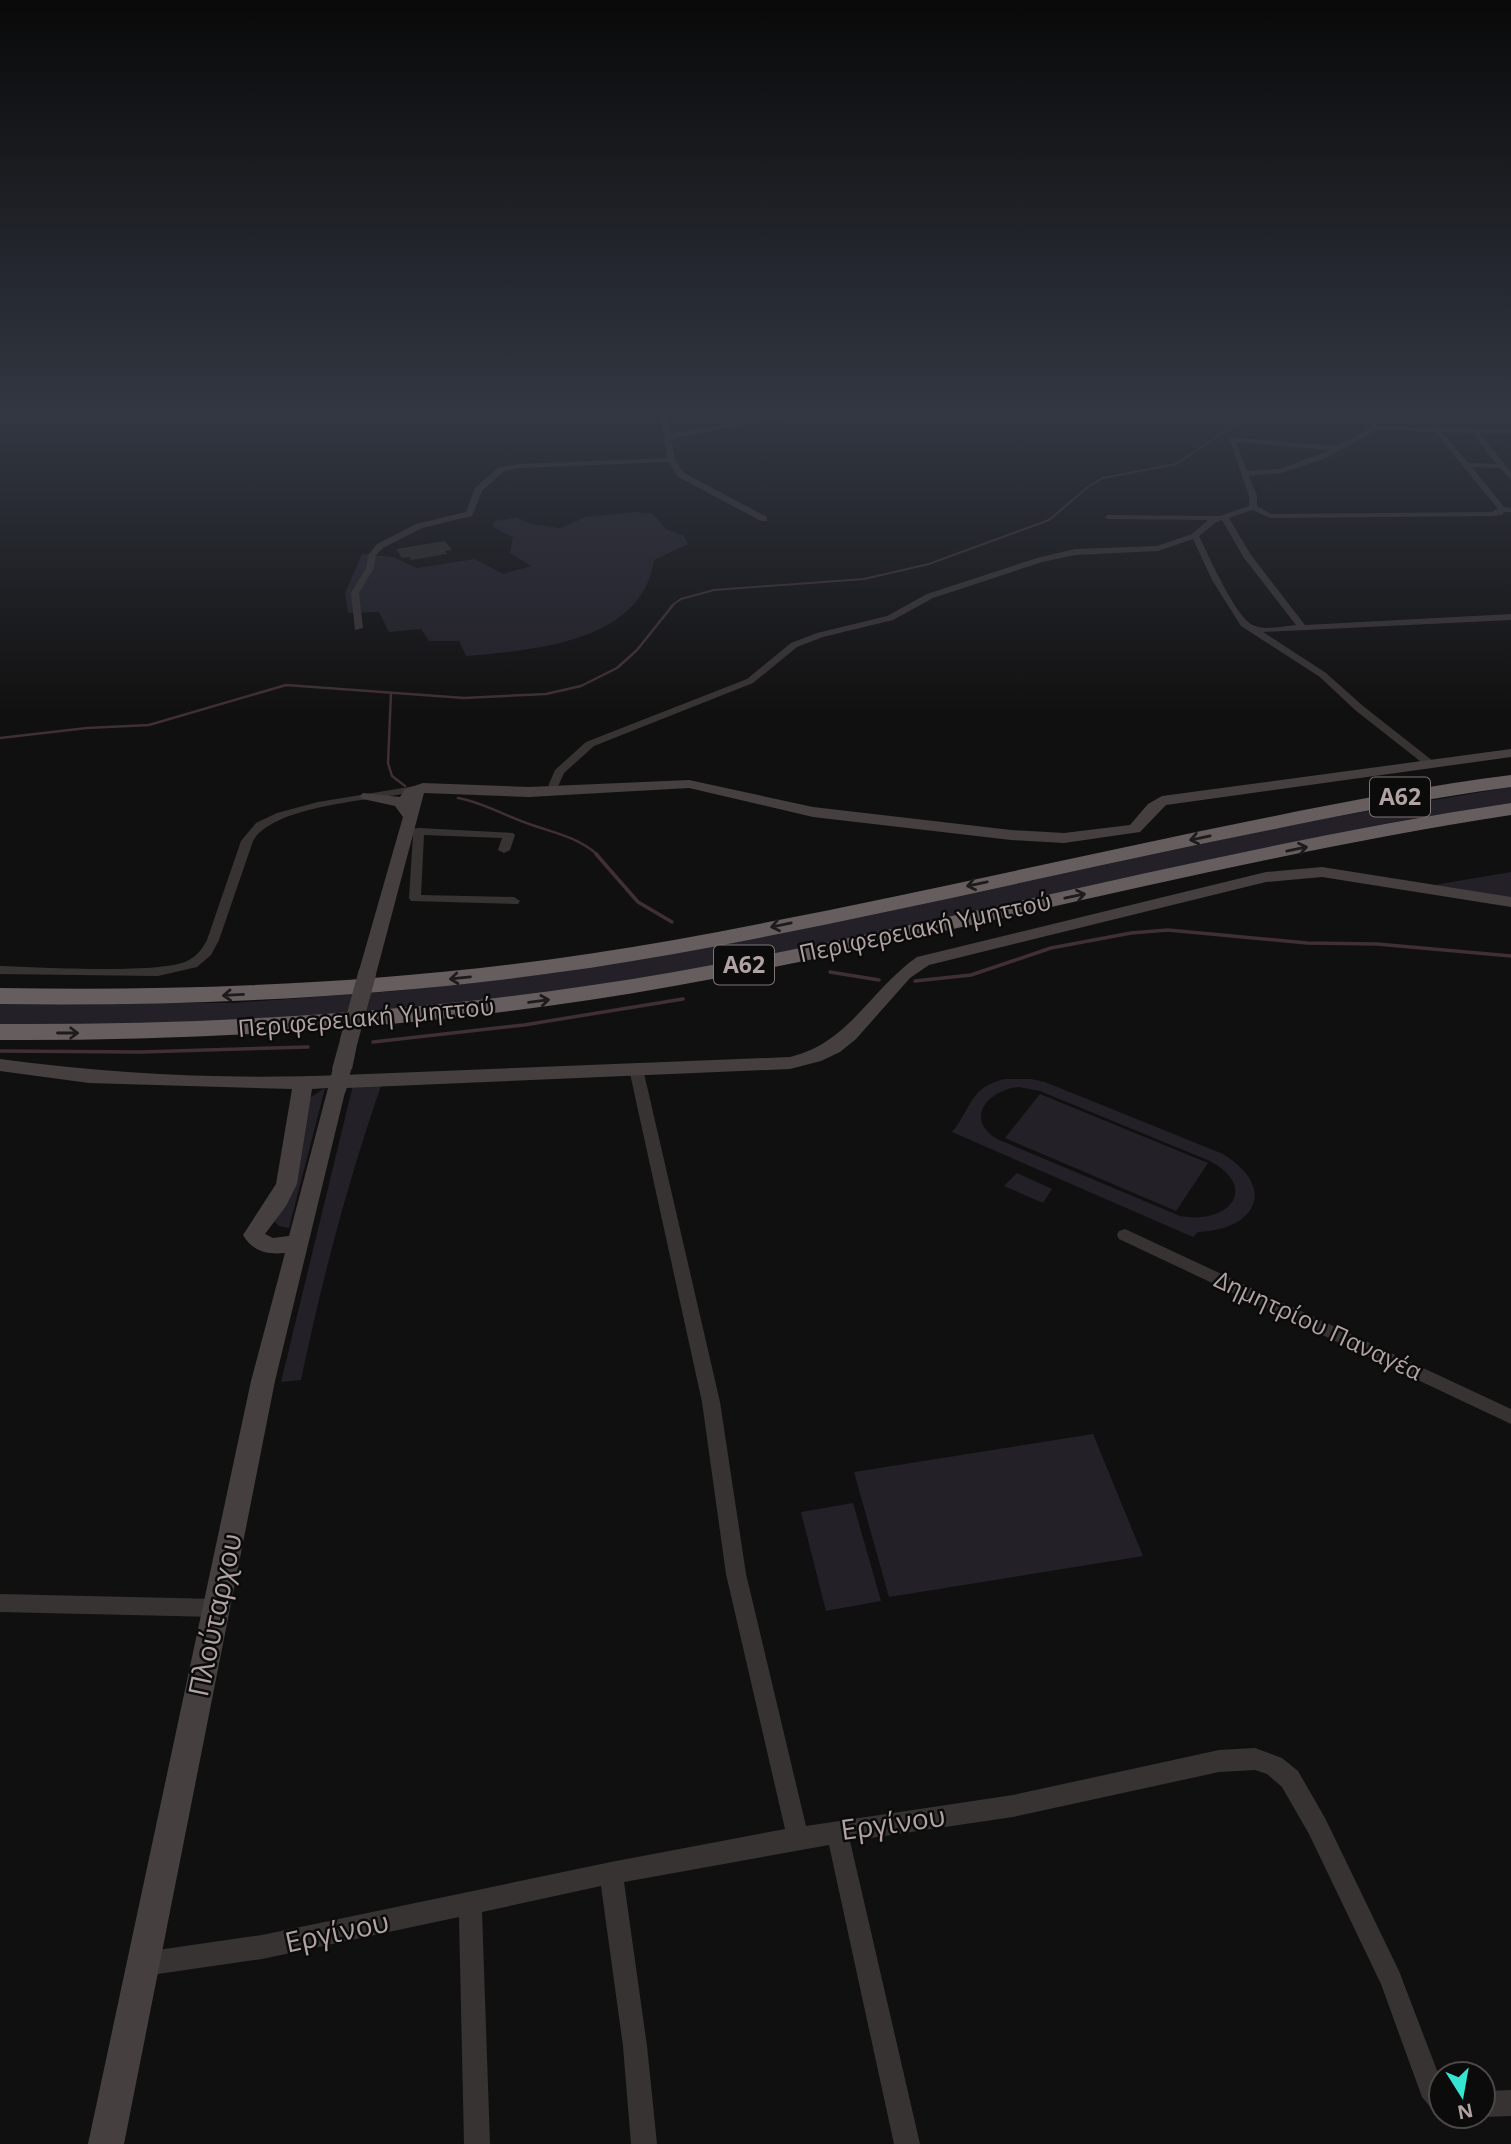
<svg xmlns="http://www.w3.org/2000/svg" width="1511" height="2144" viewBox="0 0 1511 2144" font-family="'Open Sans',sans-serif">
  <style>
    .green { fill: #232028; fill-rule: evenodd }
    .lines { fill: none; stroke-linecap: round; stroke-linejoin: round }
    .stream-far2 { stroke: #402f34; stroke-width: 2 }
    .stream-far1 { stroke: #402f34; stroke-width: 2.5 }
    .stream { stroke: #402f34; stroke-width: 3.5 }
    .building { fill: #2d2b2b }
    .street { fill: #383333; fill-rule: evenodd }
    .secondary { fill: #463f3f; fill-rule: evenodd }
    .highway { fill: #665d5e; fill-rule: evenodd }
    .secondary-bridge { stroke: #463f3f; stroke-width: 18 }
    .oneway { stroke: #1e1b1c }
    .labels { text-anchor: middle; stroke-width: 5; stroke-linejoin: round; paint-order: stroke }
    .shield { fill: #0c0b0b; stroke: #807575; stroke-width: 2 }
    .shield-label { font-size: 23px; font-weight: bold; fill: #b1a2a3 }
    .street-label { font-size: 24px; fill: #b1a2a3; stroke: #0c0b0b }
    .near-street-label { font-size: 28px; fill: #b1a2a3; stroke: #0c0b0b }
  </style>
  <rect width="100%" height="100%" fill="#111010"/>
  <!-- green -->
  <g class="green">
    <path d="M636 512 653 514 666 529 684 536 688 544 654 560C642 643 533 650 466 656L459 641H429L421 629 389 632 379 612 348 613 345 593 362 554 393 557 417 568 475 559 503 574 531 566 510 553 513 537 493 527 494 521 517 518 531 524 560 528 586 517Z"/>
    <path d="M1511 787V803L1394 822 718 966 561 994 310 1020 0 1027V1003H234L396 991 555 973 1056 875 1304 822Z"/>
    <path d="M1511 872V898L1434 885Z"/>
    <path d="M1005 1079H1031L1045 1082 1223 1154C1278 1188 1256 1230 1198 1232L1193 1237 952 1132C973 1107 968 1088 1005 1079ZM1019 1087 1040 1091 1210 1161C1261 1189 1227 1225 1180 1216L997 1139C963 1118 989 1090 1019 1087Z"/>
    <path d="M382 1083C348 1181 322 1279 301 1380L281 1382 353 1085Z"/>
    <path d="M325 1088 289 1228 279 1226 275 1222 276 1215 307 1105 311 1097Z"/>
    <path d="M1040 1094 1208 1163 1176 1211 1005 1138Z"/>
    <path d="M1017 1173 1052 1189 1043 1203 1004 1186Z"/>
    <path d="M1093 1434 1143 1556 889 1597 854 1472Z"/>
    <path d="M853 1503 881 1601 826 1611 801 1512Z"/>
  </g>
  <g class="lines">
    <!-- stream-far2 -->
    <path class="stream-far2" d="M671 606 681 599 714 590 864 579 929 564 1049 520 1088 487 1103 478 1176 464 1237 423 1241 414"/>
    <!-- stream-far1 -->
    <g class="stream-far1">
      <path d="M391 693 388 763 392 776 405 786"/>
      <path d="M0 738 87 728 149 725 286 685 464 698 546 694 581 686 617 668 637 650 673 605"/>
      <path d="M458 798C486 803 508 818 535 826 559 834 578 838 598 855"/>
    </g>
    <!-- stream -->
    <g class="stream">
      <path d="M596 854 638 902 672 922"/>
      <path d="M830 972 879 980"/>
      <path d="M915 981 971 975 1051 948 1131 933 1168 930 1307 943 1377 944 1511 956"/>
      <path d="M373 1042 524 1025 683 999"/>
      <path d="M0 1051 141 1052 308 1047"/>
    </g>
  </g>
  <!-- building -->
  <path class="building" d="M445 541 452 550 445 551 447 554 411 560 409 557 402 558 396 549Z"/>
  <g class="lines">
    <!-- street -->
    <g class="street">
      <path d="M661 414H667L671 434 784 414H797L671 439 675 460 684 473 767 517V521H761L678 477 669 462 521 468 504 471 482 491 472 516 422 528 383 548 376 555 374 568 359 593 363 628 355 630 351 593 366 568 368 555 377 544 416 524 466 512 475 488 499 467 521 464 667 458Z"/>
      <path d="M1368 414H1374L1379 426 1511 430V434L1480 433 1511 473V480L1500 468 1472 467 1504 507 1511 508V512H1504L1502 515 1491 516 1270 518 1252 510 1229 518 1251 555 1305 625 1511 614V620L1263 632 1326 673 1363 706 1433 761V765H1425L1355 710 1320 677 1241 626 1212 580 1193 539 1158 551 1075 555 1042 562 933 598 893 620 823 637 797 647 753 683 594 746 564 773 555 793 551 794 546 791 555 770 586 742 747 679 791 643 817 633 887 616 927 594 1037 558 1075 549 1157 546 1192 534 1208 520 1108 519 1104 517 1108 515 1220 516 1249 506V496L1229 437 1337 446 1372 427ZM1377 430 1435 432 1498 509 1491 512 1271 514 1257 506V496L1249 476 1281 473 1324 459ZM1442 432 1473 433 1496 464 1468 463ZM1236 442 1330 450 1280 469 1247 471ZM1222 520 1244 558 1296 625C1284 626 1263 631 1253 625 1236 618 1208 554 1199 536L1215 523Z"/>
      <path d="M415 786 419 787V791C379 800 274 804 253 841L219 940 211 955 197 967 158 976 0 974V966C37 967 163 975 189 960 198 955 202 949 207 940L241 841 256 823 277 813 318 802Z"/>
      <path d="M419 828 513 833 515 835 510 850 504 853 498 850 502 838 424 835 421 895 514 897 520 901 518 904 411 901 409 898 413 835 405 831 407 829Z"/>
      <path d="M636 1064 643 1069 720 1402 746 1574 806 1826 1013 1795 1219 1750 1255 1748 1282 1758 1298 1771 1325 1818 1399 1971 1441 2081V2113L1432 2109 1422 2097 1381 1984 1309 1834 1282 1787 1267 1774 1255 1770 1219 1772 1013 1817 850 1841 920 2144H894L829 1845 624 1882 647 2046 657 2144H631L623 2046 601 1886 482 1912 490 2144H464L459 1917 262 1959 144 1976 136 1972 132 1964 136 1956 144 1952 262 1935 611 1862 785 1829 726 1574 702 1402 629 1069Z"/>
      <path d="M1125 1229 1511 1409V1424L1119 1239 1117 1235 1119 1231Z"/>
      <path d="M0 1594 217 1599 224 1602 227 1608 224 1614 217 1617 0 1612Z"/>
      <path d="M1511 2090V2116L1483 2117 1482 2116 1483 2091Z"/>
    </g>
    <!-- secondary -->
    <g class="secondary">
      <path d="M1511 749V757L1166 805 1140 832 1064 843 1011 840 813 817 689 788 529 797 424 793 376 974 367 979 358 974 403 817 395 806 363 799 360 796 363 793 400 797 405 789 423 783 529 787 689 780 813 807 1011 830 1064 833 1130 825 1148 804 1162 796Z"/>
      <path d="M1322 867 1511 897V907L1322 877 1266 882 929 965 910 978 856 1039 840 1052 821 1061 790 1069 346 1088 275 1381 124 2144H88L251 1381 285 1253C267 1255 252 1251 243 1235L276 1184 292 1089 89 1083 0 1071V1059C112 1074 228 1080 341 1075L332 1069 340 1040 349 1034 358 1040 352 1069 343 1075 790 1057C849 1043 870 990 917 957L1266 872ZM328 1088 289 1236 273 1238 265 1234 286 1206 297 1184 312 1089Z"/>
    </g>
    <!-- highway -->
    <g class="highway">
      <path d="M1511 775V787C1407 801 1304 823 1201 844 1025 881 850 922 674 954 451 994 226 1007 0 1004V988C226 992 451 980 674 940 850 908 1025 868 1201 831 1304 810 1407 788 1511 775Z"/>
      <path d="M1511 803V815C1230 858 954 936 674 986 451 1026 226 1041 0 1040V1024C226 1025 451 1011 674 972 954 923 1230 845 1511 803Z"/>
    </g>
    <!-- secondary-bridge -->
    <g class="secondary-bridge">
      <path d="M349 1040 367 974"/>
      <path d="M337 1089 342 1069"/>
    </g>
  </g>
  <!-- one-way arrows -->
  <defs><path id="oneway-shaft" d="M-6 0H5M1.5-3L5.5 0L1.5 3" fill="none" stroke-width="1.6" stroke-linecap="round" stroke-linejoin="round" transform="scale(1.75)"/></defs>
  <g class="oneway">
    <use href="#oneway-shaft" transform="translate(1200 838) rotate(168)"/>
    <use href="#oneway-shaft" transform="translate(1297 849) rotate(-12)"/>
    <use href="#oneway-shaft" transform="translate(977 884) rotate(168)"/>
    <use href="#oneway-shaft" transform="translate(1075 896) rotate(-12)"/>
    <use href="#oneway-shaft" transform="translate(781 925) rotate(168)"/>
    <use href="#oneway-shaft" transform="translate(460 978) rotate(174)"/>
    <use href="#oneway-shaft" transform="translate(233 995) rotate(177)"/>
    <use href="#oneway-shaft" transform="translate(539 1001) rotate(-8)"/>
    <use href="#oneway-shaft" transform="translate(68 1033)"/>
  </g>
  <!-- sky -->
  <linearGradient id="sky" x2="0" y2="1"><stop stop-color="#090909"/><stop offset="0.58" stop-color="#323742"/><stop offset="1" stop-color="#323742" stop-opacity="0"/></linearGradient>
  <rect width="1511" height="714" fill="url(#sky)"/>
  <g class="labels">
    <!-- shield labels -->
    <g class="shield">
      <rect x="1370" y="777.5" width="60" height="39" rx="5"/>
      <rect x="714" y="945.5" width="60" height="39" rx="5"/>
    </g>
    <g class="shield-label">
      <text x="1400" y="805">Α62</text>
      <text x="744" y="973">Α62</text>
    </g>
    <!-- street labels -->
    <g class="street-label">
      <text transform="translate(925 928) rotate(-12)" y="8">Περιφερειακή Υμηττού</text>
      <text transform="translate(366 1018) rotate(-5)" y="8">Περιφερειακή Υμηττού</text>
      <text transform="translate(1318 1326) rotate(25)" y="8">Δημητρίου Παναγέα</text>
    </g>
    <!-- near-street labels -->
    <g class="near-street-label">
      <text transform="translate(215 1615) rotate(-78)" y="10">Πλούταρχου</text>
      <text transform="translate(893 1823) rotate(-8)" y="10">Εργίνου</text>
      <text transform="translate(337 1932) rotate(-12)" y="10">Εργίνου</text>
    </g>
  </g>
  <!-- north arrow -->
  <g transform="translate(1462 2095) rotate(169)"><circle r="33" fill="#0c0b0b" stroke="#4e4748" stroke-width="2"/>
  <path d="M0-5L12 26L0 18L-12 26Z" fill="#34e5d1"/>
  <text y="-10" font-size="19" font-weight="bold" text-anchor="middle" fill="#b1a2a3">N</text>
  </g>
</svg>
